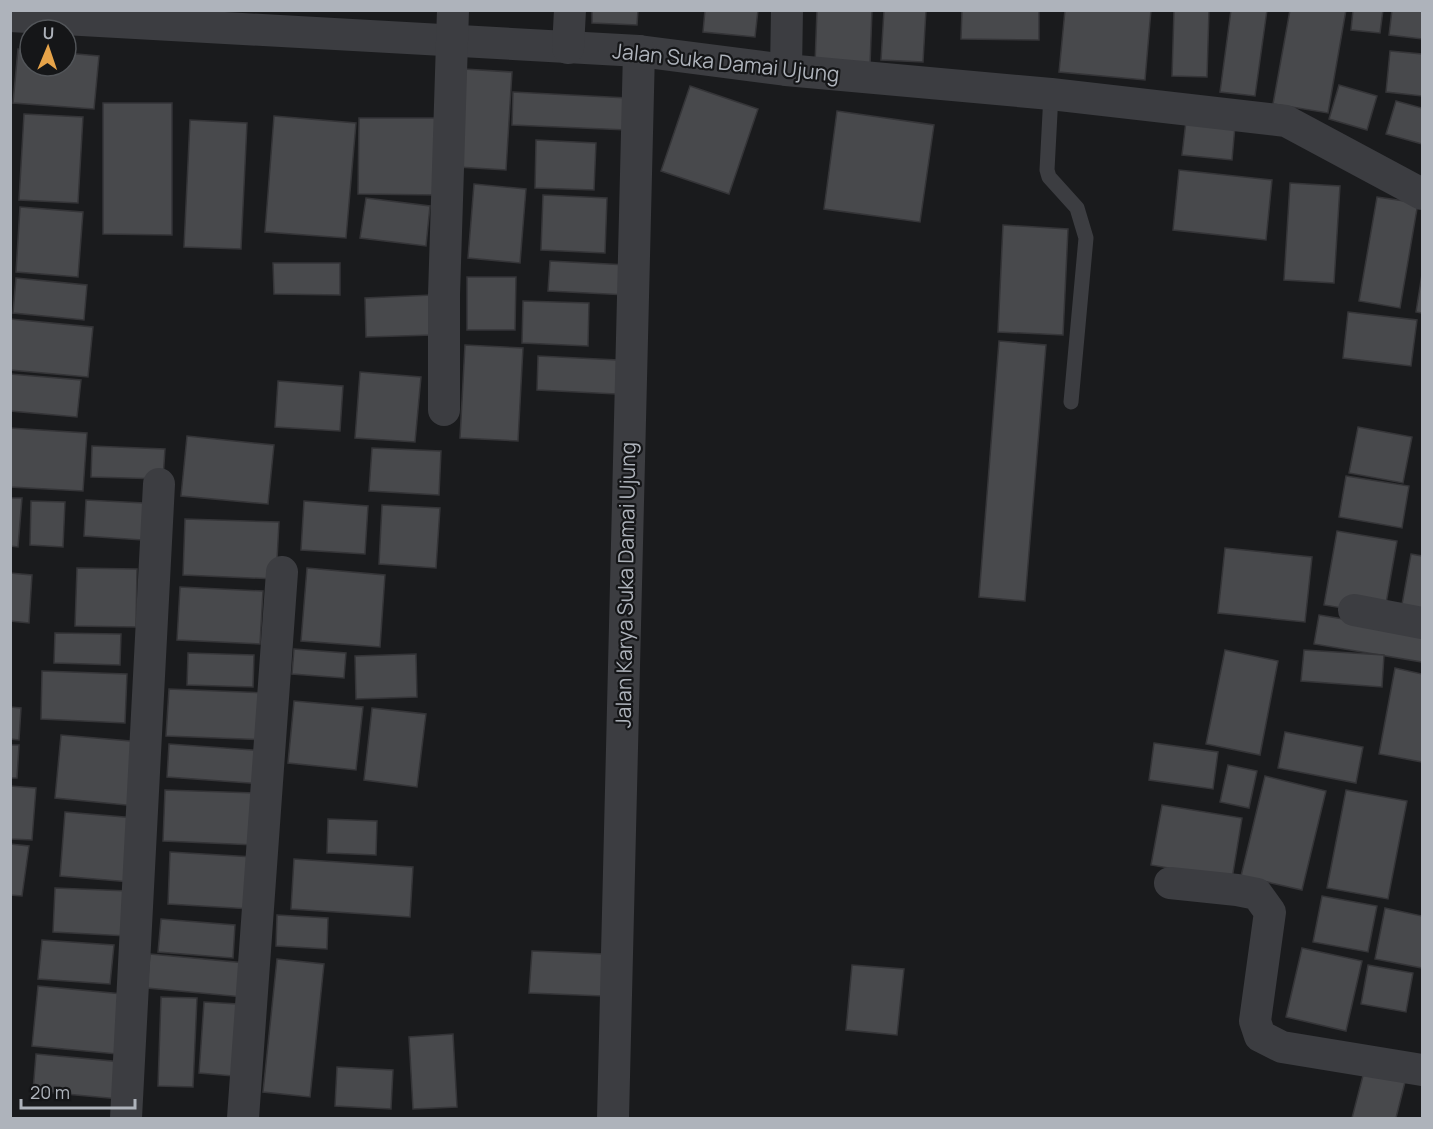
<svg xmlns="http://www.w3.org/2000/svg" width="1433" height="1129" viewBox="0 0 1433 1129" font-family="Manrope,sans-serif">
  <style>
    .building { fill: #48494c; stroke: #353538; stroke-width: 1.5 }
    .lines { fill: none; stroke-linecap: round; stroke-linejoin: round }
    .lane { stroke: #3c3d41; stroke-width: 15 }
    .street { stroke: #3c3d41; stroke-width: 32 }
    .labels { text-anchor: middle; stroke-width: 4.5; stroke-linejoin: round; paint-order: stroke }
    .street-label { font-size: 21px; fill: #aeb3bb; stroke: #151618 }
  </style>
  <rect width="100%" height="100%" fill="#1a1b1d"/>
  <!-- building -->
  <g class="building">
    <path d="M592 10H638L637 25 592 23Z"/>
    <path d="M705 10H758L755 37 703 32Z"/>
    <path d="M817 10H872L870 66 815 64Z"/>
    <path d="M884 10H926L923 62 881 60Z"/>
    <path d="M962 10H1039V40L961 39Z"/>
    <path d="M1065 10H1151L1145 80 1059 72Z"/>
    <path d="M1174 10H1209L1207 77 1172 76Z"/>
    <path d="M1231 10H1267L1255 96 1220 92Z"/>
    <path d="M1290 10H1346L1328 113 1273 104Z"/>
    <path d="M1353 10H1383L1380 33 1351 30Z"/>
    <path d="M1392 10H1422V39L1389 35Z"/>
    <path d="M18 49 30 50V66H66V53L99 56 94 109 13 103Z"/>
    <path d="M1390 51 1422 54V96L1386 92Z"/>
    <path d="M464 69 512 72 506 170 458 167Z"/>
    <path d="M1339 85 1377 96 1367 130 1329 119Z"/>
    <path d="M690 86 758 109 729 194 661 171Z"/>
    <path d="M513 92 628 98 627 130 512 125Z"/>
    <path d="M1396 101 1422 108V144L1386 134Z"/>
    <path d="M103 103H172V235L103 234Z"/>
    <path d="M837 111 934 125 920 222 824 209Z"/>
    <path d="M24 114 83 117 78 203 19 200Z"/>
    <path d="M274 116 356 123 346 238 265 232Z"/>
    <path d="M359 118H440L439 195 358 194Z"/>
    <path d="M190 120 247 123 241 249 184 247Z"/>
    <path d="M1186 121 1235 126 1232 160 1182 155Z"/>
    <path d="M536 140 596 143 594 190 535 188Z"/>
    <path d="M1179 170 1272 180 1266 240 1173 230Z"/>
    <path d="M1290 183 1340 186 1334 283 1284 280Z"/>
    <path d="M474 184 526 189 520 263 468 258Z"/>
    <path d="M543 195 607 198 605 253 541 250Z"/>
    <path d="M1377 197 1418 203 1400 308 1359 301Z"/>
    <path d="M366 198 430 206 426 246 360 238Z"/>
    <path d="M20 207 83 212 78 277 16 272Z"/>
    <path d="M1003 225 1068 229 1063 335 998 332Z"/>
    <path d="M550 261 628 265 627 295 548 291Z"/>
    <path d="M273 263H340V295L274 294Z"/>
    <path d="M1422 274V313L1416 312Z"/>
    <path d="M467 277H516L515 330H467Z"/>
    <path d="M16 278 87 285 84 320 13 313Z"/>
    <path d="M432 295 434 335 366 337 365 298Z"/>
    <path d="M523 301 589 303 588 346 522 343Z"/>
    <path d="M1348 312 1417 320 1411 366 1343 358Z"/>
    <path d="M10 319 93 327 88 377 10 370Z"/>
    <path d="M999 341 1046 345 1025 601 979 597Z"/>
    <path d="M465 345 523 348 518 441 460 438Z"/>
    <path d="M538 356 618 360 616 394 537 390Z"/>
    <path d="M360 372 421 377 415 442 355 438Z"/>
    <path d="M10 374 81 380 77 417 10 411Z"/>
    <path d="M278 381 343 386 340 431 275 427Z"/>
    <path d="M1358 427 1412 437 1403 483 1349 473Z"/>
    <path d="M10 428 87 433 83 491 10 487Z"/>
    <path d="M187 436 274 445 268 504 181 496Z"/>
    <path d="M92 446 165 449 163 479 91 477Z"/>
    <path d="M372 448 441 451 439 495 369 491Z"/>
    <path d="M1346 476 1409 486 1402 528 1339 517Z"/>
    <path d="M10 498H22L18 547 10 546Z"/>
    <path d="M86 500 144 503 142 540 84 536Z"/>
    <path d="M31 501 65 502 63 547 30 545Z"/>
    <path d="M304 501 368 506 365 554 301 550Z"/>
    <path d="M382 505 440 508 436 568 379 564Z"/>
    <path d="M185 519 279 522 276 579 183 575Z"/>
    <path d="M1337 531 1397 541 1384 615 1324 605Z"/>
    <path d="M1225 548 1312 557 1305 622 1218 613Z"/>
    <path d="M1411 554 1422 556V613L1401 610Z"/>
    <path d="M77 568 137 569 136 627 75 626Z"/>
    <path d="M307 568 385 575 380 647 301 641Z"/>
    <path d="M10 573 32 575 29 623 10 621Z"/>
    <path d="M180 587 263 591 260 644 177 640Z"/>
    <path d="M1319 615 1422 632V662L1314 644Z"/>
    <path d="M55 633 121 634 120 665 54 663Z"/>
    <path d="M294 649 346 653 344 678 292 674Z"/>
    <path d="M1225 650 1278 661 1260 755 1206 744Z"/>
    <path d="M1304 650 1384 655 1382 687 1301 681Z"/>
    <path d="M188 653 254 655 253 687 187 685Z"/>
    <path d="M416 654 417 697 356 699 355 656Z"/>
    <path d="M1395 668 1422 674V762L1379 754Z"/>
    <path d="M42 671 127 674 125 723 41 719Z"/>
    <path d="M169 689 268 693 266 740 166 736Z"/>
    <path d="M294 701 363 707 356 770 288 763Z"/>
    <path d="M10 707 21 708 19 740 10 739Z"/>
    <path d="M372 708 426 714 417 787 364 780Z"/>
    <path d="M1285 732 1363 747 1356 783 1278 768Z"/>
    <path d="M61 735 142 742 136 806 55 798Z"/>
    <path d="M1154 743 1218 752 1213 789 1149 780Z"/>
    <path d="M169 744 265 751 262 784 167 777Z"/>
    <path d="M10 745H19L17 778H10Z"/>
    <path d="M1228 765 1257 771 1249 808 1220 802Z"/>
    <path d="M1265 776 1326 791 1302 890 1241 876Z"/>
    <path d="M10 786 36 788 32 840 10 839Z"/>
    <path d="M165 790 257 793 255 845 163 841Z"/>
    <path d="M1346 790 1407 801 1388 899 1327 888Z"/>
    <path d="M1162 805 1242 818 1232 879 1151 865Z"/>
    <path d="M65 812 136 818 130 882 60 876Z"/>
    <path d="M328 819 377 821 376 855 327 853Z"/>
    <path d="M10 844 29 846 22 896 10 895Z"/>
    <path d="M170 852 254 857 251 909 168 904Z"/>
    <path d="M294 859 413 867 410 917 291 909Z"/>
    <path d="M55 888 129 891 127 936 53 932Z"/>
    <path d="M1322 896 1377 906 1368 952 1313 942Z"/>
    <path d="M1385 908 1422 916V968L1375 959Z"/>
    <path d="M277 915 328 918 327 949 276 946Z"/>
    <path d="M161 919 235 925 233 958 158 952Z"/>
    <path d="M42 940 114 945 110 984 38 979Z"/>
    <path d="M1302 948 1362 961 1346 1031 1286 1017Z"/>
    <path d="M532 951 605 954 603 996 529 993Z"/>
    <path d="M150 954 246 963 243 997 147 988Z"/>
    <path d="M277 959 324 964 310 1097 263 1092Z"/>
    <path d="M852 965 904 969 897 1035 846 1030Z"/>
    <path d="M1368 965 1413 973 1406 1012 1361 1004Z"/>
    <path d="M38 986 123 994 117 1054 32 1046Z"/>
    <path d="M161 997 197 998 193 1087 158 1086Z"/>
    <path d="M204 1002 238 1004 233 1076 199 1073Z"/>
    <path d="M453 1034 457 1107 413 1109 409 1037Z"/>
    <path d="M36 1054 123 1062 119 1099 33 1091Z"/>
    <path d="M1366 1064 1407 1074 1396 1118H1352Z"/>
    <path d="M337 1067 393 1070 391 1109 335 1106Z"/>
  </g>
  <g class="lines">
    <!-- lane -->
    <path class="lane" d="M1051 94 1047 170 1049 177 1077 208 1086 238 1071 402"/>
    <!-- street -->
    <g class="street">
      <path d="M10 16 639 51 786 70 1051 94 1286 121 1422 194"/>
      <path d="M568 48 570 10"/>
      <path d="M786 70 787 10"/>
      <path d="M444 410V295L453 10"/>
      <path d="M1354 610 1422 623"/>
      <path d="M1170 883 1237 890 1257 894 1270 912 1255 1021 1260 1036 1282 1047 1422 1070"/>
      <path d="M126 1118 159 484"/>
      <path d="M243 1118 282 572"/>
      <path d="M613 1118 639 51"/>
    </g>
  </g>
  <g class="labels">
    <!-- street labels -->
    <g class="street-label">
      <text transform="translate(726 63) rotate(6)" y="7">Jalan Suka Damai Ujung</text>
      <text transform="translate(626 585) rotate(-89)" y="7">Jalan Karya Suka Damai Ujung</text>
    </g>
  </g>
  <!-- border -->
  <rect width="1433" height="1129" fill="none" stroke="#aeb3bb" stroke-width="24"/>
  <!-- north arrow -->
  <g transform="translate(48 48) rotate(2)"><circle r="28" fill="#151618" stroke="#525559" stroke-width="1.5"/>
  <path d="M0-4.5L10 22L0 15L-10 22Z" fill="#e6a349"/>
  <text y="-9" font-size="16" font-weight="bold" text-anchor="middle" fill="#aeb3bb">U</text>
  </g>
  <!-- scale -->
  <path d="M21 1099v9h114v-9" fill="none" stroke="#aeb3bb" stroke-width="3"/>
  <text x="30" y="1099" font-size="18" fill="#aeb3bb" stroke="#151618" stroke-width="4.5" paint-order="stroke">20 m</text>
</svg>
